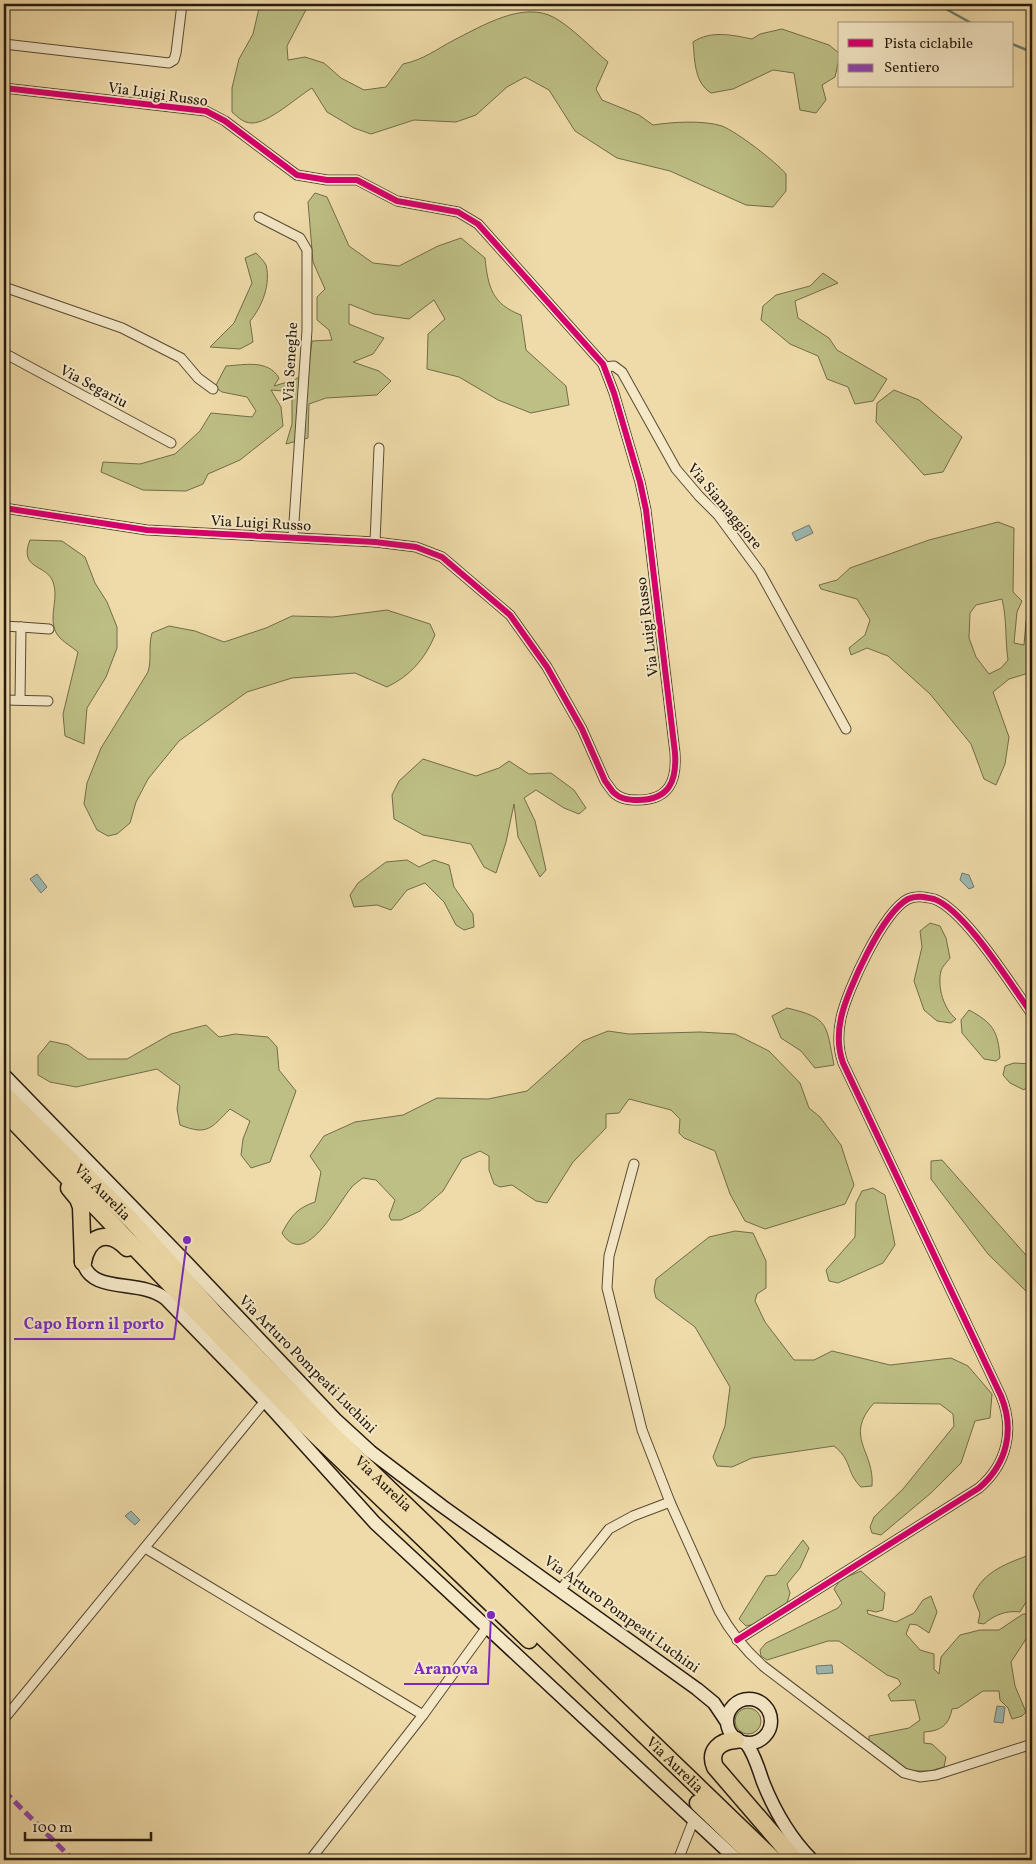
<svg xmlns="http://www.w3.org/2000/svg" width="1036" height="1864" viewBox="0 0 1036 1864" font-family="Vollkorn,serif">
  <style>
    .green { fill: #bdbf85; stroke: #726c4a; fill-rule: evenodd }
    .water { fill: #9db9b3; stroke: #6d7971 }
    .lines { fill: none; stroke-linecap: round; stroke-linejoin: round }
    .stream { stroke: #6d7971; stroke-width: 2.5 }
    .street-casing { stroke: #584a35; stroke-width: 11 }
    .secondary-casing { stroke: #261a0e; stroke-width: 15 }
    .highway-casing { stroke: #261a0e; stroke-width: 19 }
    .street { stroke: #f5e8c7; stroke-width: 9 }
    .secondary { stroke: #f5e8c7; stroke-width: 12 }
    .highway { stroke: #efdba9; stroke-width: 16 }
    .quiet { stroke: #8e44ad; stroke-width: 5; stroke-dasharray: 10 5; stroke-linecap: butt }
    .cycleway-casing { stroke: #f5e8c7; stroke-width: 9 }
    .cycleway { stroke: #d6006c; stroke-width: 6 }
    .labels { text-anchor: middle; stroke-width: 4; stroke-linejoin: round; paint-order: stroke }
    .street-label { font-size: 15px; fill: #261a0e; stroke: #f5e8c7 }
    .leader { fill: none; stroke: #7b2cbf; stroke-width: 2 }
    .callout-dot { fill: #7b2cbf; stroke: #f5e8c7; stroke-width: 2 }
    .callout-label { font-size: 16px; text-anchor: middle; font-weight: bold; fill: #7b2cbf; stroke: #f5e8c7; stroke-width: 4; stroke-linejoin: round; paint-order: stroke }
  </style>
  <rect width="100%" height="100%" fill="#efdba9"/>
  <filter id="stains"><feTurbulence type="fractalNoise" baseFrequency=".004" numOctaves="4"/><feColorMatrix values="0 0 0 0 .2 0 0 0 0 .09 0 0 0 0 .02 0 0 0 .5 -.17"/></filter>
  <radialGradient id="worn" r=".72"><stop offset=".6" stop-color="#630" stop-opacity="0"/><stop offset="1" stop-color="#630" stop-opacity=".3"/></radialGradient>
  <!-- green -->
  <g class="green">
    <path d="M260 4H309L287 46 288 60 305 57 324 63 341 78 364 90 386 87 403 64C423 60 437 49 454 40 482 26 524 0 555 18 574 29 591 48 608 62L596 89 602 100 639 115 653 125C672 122 703 120 722 126 737 132 775 161 786 174V191L773 207 746 205 670 171 617 158 575 131 549 90 525 77 507 87 476 115 456 122 414 120 371 134 354 128 327 112 312 88C297 97 269 123 252 123 243 123 238 117 232 112V88L239 59 253 34Z"/>
    <path d="M782 29 829 45 840 54 835 77 822 85 826 100 816 113 800 110 794 73 773 70 733 89 711 93C694 82 695 61 693 42 711 30 732 35 752 39L760 34Z"/>
    <path d="M315 193 327 197 349 246 373 263 399 266 438 246 461 238 485 258C488 287 492 304 521 315L526 350 566 386 569 405 531 413 498 400 459 377 427 369 428 334 445 319 434 300 409 319 374 314 349 304V324L384 338 373 354 353 362 379 371 391 381 377 395 326 398 309 404 308 438 286 444 292 424V397L283 391 271 390 281 407 283 426 240 460 208 474 203 484 186 491 143 490 101 472 103 462 140 464 175 454 200 431 211 413 252 417 256 411 247 397 222 392 215 387 226 366C244 365 268 359 279 378L274 386 294 380 308 372 312 341 332 340 329 330 317 320V297L325 289 313 262 308 202Z"/>
    <path d="M256 253C259 256 264 261 266 265 271 284 262 307 250 321L253 342 240 349 210 347 234 323 252 283 245 258Z"/>
    <path d="M823 273 838 283 795 301 798 318 829 338 837 350 887 379 873 401 855 404 848 387 827 379 818 356 790 344 761 320 763 306 776 295 810 286Z"/>
    <path d="M894 390 919 400 962 437 943 472 924 475 876 422 877 403Z"/>
    <path d="M998 522 1014 528 1013 592 1022 601 1017 612 1014 643 1024 645 1026 621 1032 619V672L1009 679 993 692 1009 737 1005 764 996 785 984 779 971 744 930 694 888 656 867 648 851 655 849 648 865 635 870 620 857 599 821 589 819 585 837 580 850 568 929 540ZM1002 599C1007 619 1005 640 1008 660L1001 668 989 674 976 657 969 638 970 613 976 605Z"/>
    <path d="M30 540 62 541 85 557 95 583 107 602 117 627V648L106 677 87 708 84 744 65 736 63 714 78 652C72 647 65 643 60 638 45 622 60 600 53 582 47 564 18 570 30 540Z"/>
    <path d="M387 610 430 624 435 635C425 659 410 676 387 687L355 673 292 678 247 692 179 741 148 779 136 802 130 823 117 834 108 836 97 830 84 804 87 783 101 748 148 672C152 659 148 647 152 633L169 626 195 631 224 642 266 628 292 616 333 617Z"/>
    <path d="M423 759 476 776 499 768 509 761 529 774 551 773 574 790 586 808 579 814 564 808 536 790 524 798 535 821 546 870 540 877 518 837 514 804 506 842 496 873 484 867 471 844 423 835 394 819 392 795 399 781Z"/>
    <path d="M407 860 419 867 434 860 449 865 454 887 473 914 474 927 464 930 456 925 444 902 425 883 407 890 391 910 377 905 354 907 350 895 358 883 386 862Z"/>
    <path d="M930 923 940 926 946 938 950 958C947 962 942 967 941 971 937 988 944 1009 956 1019L951 1023 937 1021 924 1010 914 981 922 947 920 931Z"/>
    <path d="M787 1008C830 1018 826 1025 834 1065L815 1068 801 1051 781 1038 772 1016Z"/>
    <path d="M969 1010C993 1023 998 1031 1000 1058L996 1061 984 1059 962 1033 961 1020Z"/>
    <path d="M206 1025 219 1037 235 1034 268 1037 277 1047 279 1070 296 1091 270 1162 251 1168 241 1155 243 1139 250 1121 230 1109C211 1128 208 1136 180 1125L177 1109 180 1086 157 1069 76 1087 50 1082 38 1075V1056L50 1041 68 1045 88 1059H127L171 1034Z"/>
    <path d="M608 1031 629 1034 700 1032 735 1034 769 1051 800 1083 809 1108 820 1117 841 1145 854 1185 845 1204 765 1229 745 1221 730 1194 715 1151 684 1138 679 1133 680 1119 671 1110 629 1099 619 1113 606 1114V1128L573 1162 547 1203 536 1201 512 1185 500 1187 494 1184 489 1170V1156L480 1151 462 1159 443 1191 420 1211 401 1220H391L389 1216 395 1200 376 1180 363 1178C359 1181 354 1184 351 1188 338 1203 305 1271 282 1233 291 1216 297 1208 315 1202L321 1172 310 1156 324 1136 355 1122 403 1115 437 1098 488 1099 527 1091 583 1041Z"/>
    <path d="M1014 1063 1032 1064V1081L1024 1090 1010 1083 1003 1075 1005 1066Z"/>
    <path d="M942 1160 1032 1262V1297L988 1254 931 1179V1161Z"/>
    <path d="M873 1188 885 1195 895 1245 883 1263 838 1283 829 1281 826 1270 855 1237 856 1203 862 1191Z"/>
    <path d="M735 1231 753 1233 766 1261V1288L757 1294 755 1301 765 1322 794 1360H814L832 1351 890 1365 951 1358 968 1366 992 1394 990 1418 975 1421 961 1463 931 1493 881 1535 872 1533 870 1527 874 1517 903 1489 954 1426 953 1414 940 1404 874 1403C843 1437 875 1451 872 1486L861 1487C845 1471 853 1461 834 1446L752 1458 732 1467 717 1466 713 1457 725 1426 730 1387 695 1327 656 1298 654 1290 656 1279 709 1237Z"/>
    <path d="M803 1540 809 1548 800 1568 787 1584 790 1593 787 1603 755 1624 746 1626 739 1619 766 1576 776 1575Z"/>
    <path d="M1032 1554V1592L1020 1612C1007 1610 994 1615 984 1624L978 1623 980 1614 973 1596C983 1571 1008 1563 1032 1554Z"/>
    <path d="M861 1571 885 1593 883 1610 876 1612 867 1610 868 1614 896 1622 914 1613 923 1600 931 1596 937 1612 929 1633 917 1625 910 1624 906 1634 920 1650 934 1654V1669L939 1674 941 1657 960 1635 980 1630H999L1023 1614H1032V1641L1026 1639 1011 1662 1015 1686 1026 1712 1022 1716 1012 1719 1008 1708 1000 1700 999 1691H983L958 1708 952 1709C949 1725 941 1731 924 1732V1743L932 1744 946 1757 944 1767 930 1771H909L869 1743V1736L909 1728 920 1720 915 1700 891 1701 888 1695 901 1684 898 1679 887 1675 839 1641H828L767 1660 761 1656 760 1650 766 1643 838 1608 842 1603 834 1589 841 1579Z"/>
    <circle cx="748" cy="1721" r="13"/>
  </g>
  <!-- water -->
  <g class="water">
    <path d="M809 525 813 533 796 541 792 533Z"/>
    <path d="M962 873 969 875 974 887 969 889 960 880Z"/>
    <path d="M37 874 47 887 41 893 30 879Z"/>
    <path d="M131 1511 140 1520 135 1525 125 1516Z"/>
    <path d="M832 1665 833 1673 817 1674 816 1666Z"/>
    <path d="M997 1706 1005 1707 1003 1723 994 1722Z"/>
  </g>
  <g class="lines">
    <!-- stream -->
    <g class="stream">
      <path d="M937 4 973 24"/>
      <path d="M1012 44 1032 52"/>
    </g>
    <!-- street casing -->
    <g class="street-casing">
      <g id="street">
        <path d="M4 44 169 63 174 60 176 53 182 4"/>
        <path d="M4 88 206 111 225 121 297 175 327 180H357L397 201 458 212 478 224 603 364 614 393 640 482 646 510 675 753C677 781 669 800 638 800 628 800 620 799 613 792L605 781 582 729 547 667 510 615 442 557 416 547 375 542 147 530 4 508"/>
        <path d="M259 217 300 238 307 250V330L293 537"/>
        <path d="M4 287 122 328 181 358 198 378 213 389"/>
        <path d="M4 353 171 443"/>
        <path d="M604 367 614 366 622 372 676 469 699 496 718 515 760 572 846 729"/>
        <path d="M375 542 379 448"/>
        <path d="M4 626 21 627 20 700"/>
        <path d="M21 627 49 629"/>
        <path d="M4 700 48 701"/>
        <path d="M634 1164 609 1256 607 1288 642 1430 670 1502 719 1611C731 1633 745 1650 763 1666L904 1773 920 1777 936 1775 1032 1744"/>
        <path d="M145 1548 423 1715"/>
        <path d="M561 1589 609 1529 633 1516 670 1502"/>
        <path d="M737 1640 979 1488C1007 1464 1015 1430 1001 1396L843 1063C838 1049 838 1032 841 1018 847 990 883 912 908 899 916 895 925 897 934 899 965 910 1011 985 1032 1014"/>
        <path d="M4 1719 265 1401"/>
        <path d="M310 1860 423 1715 487 1627"/>
        <path d="M678 1860 694 1819"/>
      </g>
    </g>
    <!-- secondary casing -->
    <g class="secondary-casing">
      <g id="secondary">
        <path d="M4 1075 187 1263 335 1419 371 1452 442 1506 697 1689 714 1703 726 1721"/>
        <path d="M83 1262C91 1295 141 1278 166 1299L265 1401 375 1523 737 1860"/>
        <circle cx="749" cy="1721" r="22"/>
        <path d="M746 1743C755 1755 758 1768 763 1782 775 1812 790 1838 812 1860"/>
      </g>
    </g>
    <!-- highway casing -->
    <g class="highway-casing">
      <g id="highway">
        <path id="s1" d="M4 1094 132 1221 218 1317 330 1432 774 1860"/>
        <path d="M4 1111 303 1423 529 1640"/>
        <path d="M69 1188 78 1199 81 1207 83 1262"/>
        <path d="M83 1262C88 1236 108 1228 127 1248"/>
        <path d="M736 1740C721 1741 708 1750 715 1767L795 1860"/>
        <path d="M698 1803 757 1860"/>
      </g>
    </g>
    <!-- street -->
    <use href="#street" class="street"/>
    <!-- secondary -->
    <use href="#secondary" class="secondary"/>
    <!-- highway -->
    <use href="#highway" class="highway"/>
    <!-- quiet -->
    <path class="quiet" d="M4 1791 73 1860"/>
    <!-- cycleway casing -->
    <g class="cycleway-casing">
      <g id="cycleway">
        <path d="M4 88 206 111 225 121 297 175 327 180H357L397 201 458 212 478 224 603 364 614 393 640 482 646 510 675 753C677 781 669 800 638 800 628 800 620 799 613 792L605 781 582 729 547 667 510 615 442 557 416 547 375 542 147 530 4 508"/>
        <path d="M737 1640 979 1488C1007 1464 1015 1430 1001 1396L843 1063C838 1049 838 1032 841 1018 847 990 883 912 908 899 916 895 925 897 934 899 965 910 1011 985 1032 1014"/>
      </g>
    </g>
    <!-- cycleway -->
    <use href="#cycleway" class="cycleway"/>
  </g>
  <g class="labels">
    <!-- street labels -->
    <g class="street-label">
      <text transform="translate(158 94) rotate(8)" y="5">Via Luigi Russo</text>
      <text transform="translate(290 362) rotate(-87)" y="5">Via Seneghe</text>
      <text transform="translate(94 386) rotate(28)" y="5">Via Segariu</text>
      <text transform="translate(725 506) rotate(50)" y="5">Via Siamaggiore</text>
      <text transform="translate(261 523) rotate(3)" y="5">Via Luigi Russo</text>
      <text transform="translate(647 627) rotate(-97)" y="5">Via Luigi Russo</text>
      <text dy="5" stroke="none"><textPath href="#s1" startOffset="139">Via Aurelia</textPath></text>
      <text transform="translate(308 1364) rotate(45)" y="5">Via Arturo Pompeati Luchini</text>
      <text dy="5" stroke="none"><textPath href="#s1" startOffset="544">Via Aurelia</textPath></text>
      <text transform="translate(622 1614) rotate(36)" y="5">Via Arturo Pompeati Luchini</text>
      <text dy="5" stroke="none"><textPath href="#s1" startOffset="949">Via Aurelia</textPath></text>
    </g>
  </g>
  <!-- callouts -->
  <path class="leader" d="M187 1240L174 1339H14M491 1615L488 1684H404"/>
  <g class="callout-dot">
    <circle cx="187" cy="1240" r="5"/>
    <circle cx="491" cy="1615" r="5"/>
  </g>
  <g class="callout-label">
    <text x="94" y="1329">Capo Horn il porto</text>
    <text x="446" y="1674">Aranova</text>
  </g>
  <!-- margin -->
  <rect width="1036" height="1864" fill="none" stroke="#efdba9" stroke-width="20"/>
  <rect x="5" y="5" width="1026" height="1854" fill="none" stroke="#261a0e" stroke-width="2.5"/>
  <rect x="10" y="10" width="1016" height="1844" fill="none" stroke="#261a0e"/>
  <!-- legend -->
  <rect x="838" y="22" width="175" height="65" fill="#f5e8c7" stroke="#a2967d"/>
  <rect x="848" y="39" width="25" height="8" fill="#d6006c" stroke="#a2967d"/>
  <text x="884" y="48" font-size="15" fill="#261a0e">Pista ciclabile</text>
  <rect x="848" y="64" width="25" height="8" fill="#8e44ad" stroke="#a2967d"/>
  <text x="884" y="72" font-size="15" fill="#261a0e">Sentiero</text>
  <!-- scale -->
  <path d="M25 1832v8h126v-8" fill="none" stroke="#261a0e" stroke-width="2.5"/>
  <text x="32" y="1832" font-size="15" fill="#261a0e" stroke="#f5e8c7" stroke-width="4" paint-order="stroke">100 m</text>
  <rect width="100%" height="100%" filter="url(#stains)"/>
  <rect width="100%" height="100%" fill="url(#worn)"/>
</svg>
